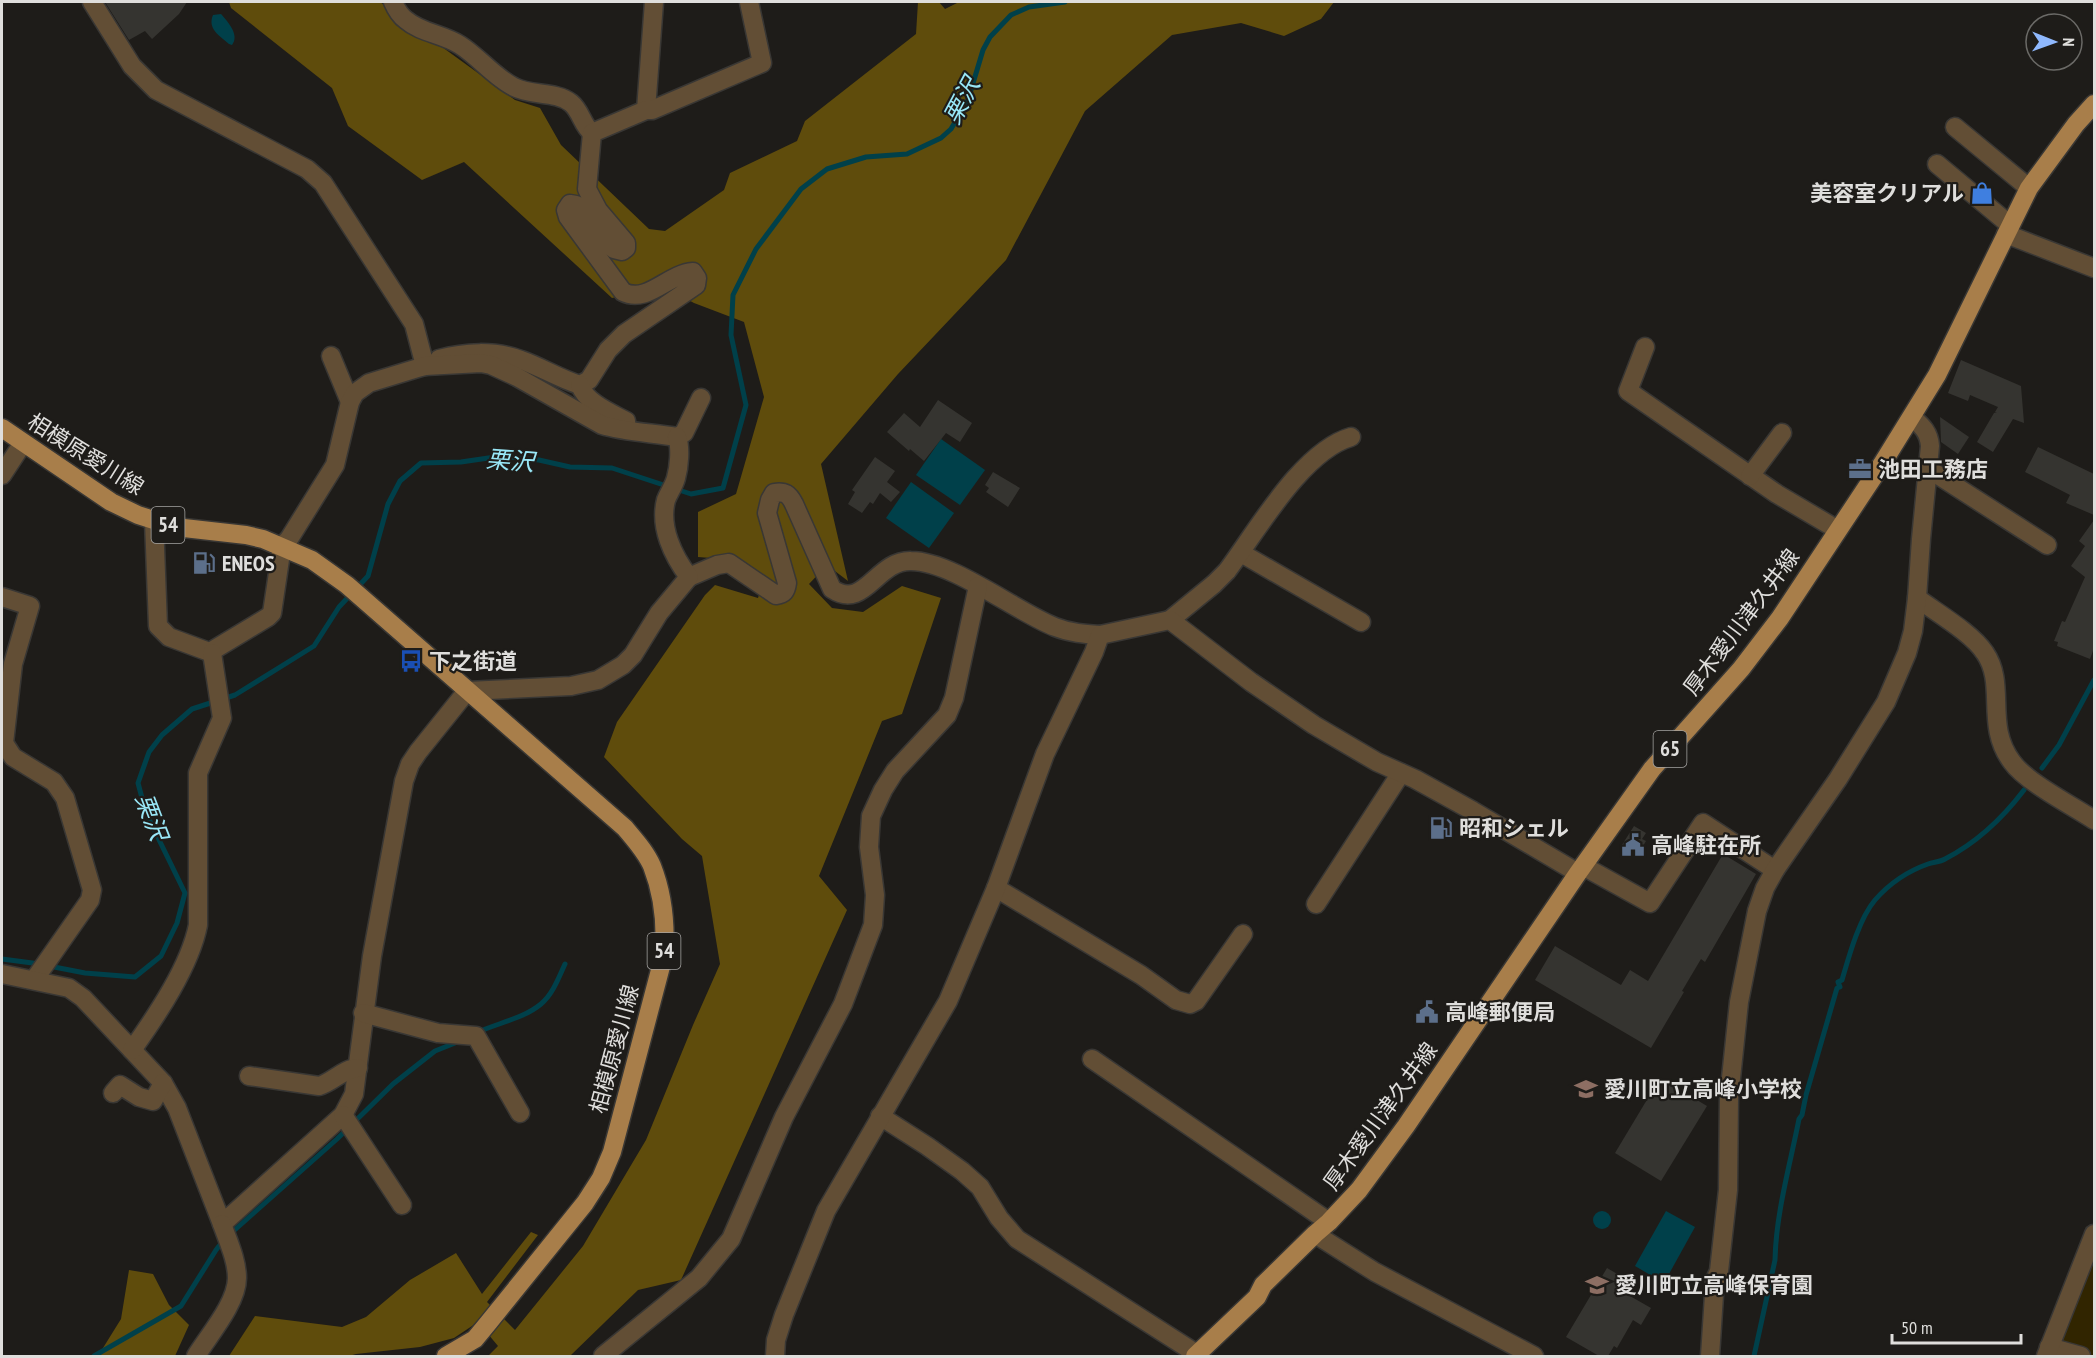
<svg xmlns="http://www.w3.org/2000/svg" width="2096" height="1358" viewBox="0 0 2096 1358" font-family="'PT Sans Narrow','Noto Sans JP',sans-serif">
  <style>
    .green { fill: #312500 }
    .forest { fill: #5f4c0c }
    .water { fill: #00404a }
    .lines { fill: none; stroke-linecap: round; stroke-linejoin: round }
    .stream { stroke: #00404a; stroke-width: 5 }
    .building { fill: #353430 }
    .minor-casing { stroke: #393734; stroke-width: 21 }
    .major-casing { stroke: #393734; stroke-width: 21 }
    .minor { stroke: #624e35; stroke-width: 18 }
    .major { stroke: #a87e4a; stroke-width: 18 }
    .labels { text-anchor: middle; stroke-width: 4.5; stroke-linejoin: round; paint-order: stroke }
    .shield { fill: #1e1c19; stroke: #a5a4a2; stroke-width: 1.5 }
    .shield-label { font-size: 21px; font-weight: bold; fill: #dfdedc }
    .poi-label { font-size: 22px; font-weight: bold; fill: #dfdedc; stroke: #1e1c19; text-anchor: start }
    .street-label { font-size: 22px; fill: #dfdedc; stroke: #1e1c19 }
    .water-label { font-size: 24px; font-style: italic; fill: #99e7f7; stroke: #1e1c19 }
  </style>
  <rect width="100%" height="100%" fill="#1e1c19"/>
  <!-- green -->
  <path class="green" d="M2094 1256V1356H2055Z"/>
  <!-- forest -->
  <g class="forest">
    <path d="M229 2H380L515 100 540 108 561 145 649 229 665 231 724 190 730 173 797 141 805 121 916 34 918 2H939L945 9 959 2H1334L1321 19 1284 36 1241 23 1172 35 1085 111 1006 260 898 374 821 464 848 581 827 565 809 584 832 608 863 612 902 586 941 598 902 714 882 721 819 876 847 910 681 1280 638 1290 570 1356H488L498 1346 478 1322 454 1338 420 1347 356 1354 349 1356H229L255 1316 342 1327 366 1317 410 1280 456 1253 482 1294 531 1232 538 1235 487 1302 515 1330 583 1246 646 1140 693 1025 720 964 702 856 682 839 604 757 617 722 705 595 715 585 758 598 764 578 724 559 698 557V512L736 494 764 397 744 322 694 303 666 288 612 298 464 162 422 180 348 126 332 88 231 8Z"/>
    <path d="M129 1270 153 1274 169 1305 189 1325 175 1356H98L121 1319Z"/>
  </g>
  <!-- water -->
  <g class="water">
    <path d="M221 14C228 22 240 35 232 45L229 44C220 36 207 29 213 15Z"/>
    <path d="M941 439 985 470 960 505 916 475Z"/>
    <path d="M911 482 954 513 929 548 886 518Z"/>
    <circle cx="1602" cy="1220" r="9"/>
    <path d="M1666 1211 1695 1227 1664 1283 1635 1266Z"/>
  </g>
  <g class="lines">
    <!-- stream -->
    <g class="stream">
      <path d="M2042 768 2059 745 2094 680"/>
      <path d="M2 959 40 964"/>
      <path d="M49 966 85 973 135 977 161 956 177 923 185 893 146 813 138 783 149 752 162 735 192 709 235 695 314 646 339 607 368 576 388 504 400 481 421 463 461 462 502 456 539 460 570 467 612 468 691 494 723 488 746 405 731 335 733 295 756 249 801 189 827 169 866 157 907 154 941 138 951 129 968 100 983 50 990 37 1011 15 1029 7 1065 2"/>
      <path d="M476 1033C497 1023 523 1019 541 1004 553 994 559 977 565 964"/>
      <path d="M229 1235 337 1139 393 1084 435 1051 460 1041"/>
      <path d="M94 1356 181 1306 216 1250 223 1241"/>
      <path d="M1754 1356 1775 1260C1776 1213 1790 1165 1799 1119L1802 1115 1806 1095 1837 988 1840 987 1838 982 1842 980C1849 956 1859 919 1875 900 1889 884 1908 871 1928 864 1934 862 1940 862 1945 859 1978 842 2002 819 2024 790"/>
    </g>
  </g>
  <!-- building -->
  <g class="building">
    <path d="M105 2H187L179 14 152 39 145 31 129 40Z"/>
    <path d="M1961 360 2021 386 2024 423 2013 419 1993 452 1977 442 1994 413 1997 412H1995L1998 407 1970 395 1968 401 1948 393Z"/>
    <path d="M938 400 972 423 960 442 946 433 924 461 910 449 909 451 887 432 904 413 920 427Z"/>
    <path d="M1940 417 1969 437 1958 454 1941 442Z"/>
    <path d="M2038 447 2094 474V515L2066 503 2070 495 2025 472Z"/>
    <path d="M875 457 895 471 887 482 900 492 891 502 880 493 873 504 870 502 862 513 848 504 855 492 852 490Z"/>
    <path d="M993 472 1020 488 1008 507 986 492 989 488 985 485Z"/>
    <path d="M2094 520V648L2090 659 2057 646 2058 642 2054 641 2062 621 2065 622 2085 577 2071 566 2085 546 2079 541Z"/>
    <path d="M1634 826 1646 833 1642 839 1646 841 1636 858 1620 848Z"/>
    <path d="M1723 854 1756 874 1705 962 1701 959 1682 991 1684 992 1651 1048 1535 980 1555 946 1621 985 1630 970 1648 981Z"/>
    <path d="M1660 1078 1707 1106 1661 1181 1615 1153Z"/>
    <path d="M1607 1268 1626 1279 1622 1286 1632 1292 1630 1296 1651 1308 1641 1325 1633 1320 1617 1348 1614 1346 1608 1356H1599L1566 1337Z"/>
  </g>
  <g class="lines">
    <!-- minor casing -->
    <g class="minor-casing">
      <g id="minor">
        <path d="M92 2 132 66 156 90 307 169 323 183 414 324 425 366"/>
        <path d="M393 2C396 9 399 15 406 20 421 33 443 34 460 45 479 57 494 77 514 87 531 96 556 91 571 103 581 111 582 125 592 133"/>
        <path d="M646 110 654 2"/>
        <path d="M1955 127 2029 188"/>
        <path d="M1937 164 2010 225"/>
        <path d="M2006 234 2094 268"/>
        <path d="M1645 347 1628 391 1777 494 1838 530"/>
        <path d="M331 356 350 402"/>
        <path d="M436 365 439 359C464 352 495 350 521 360 541 367 560 379 580 385L589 380 608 350 624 334 696 285 697 278 693 272C667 274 648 304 623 292L568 217 566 210 570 204 576 205 614 249 622 251 626 248V243L598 210 587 189 592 133 646 110H652L762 63 749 2"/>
        <path d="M580 385C586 403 611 413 626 421L627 430"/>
        <path d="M1927 468 2047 545"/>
        <path d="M2 475 23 443"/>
        <path d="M1750 476 1782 433"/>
        <path d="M154 521 158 626 169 637 212 653 215 649 268 617 272 613 282 546 289 539 335 465 350 402 355 393 369 383 418 368 425 366 481 363 491 365 517 377 602 425C624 432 654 433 677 437L684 433 701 398"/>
        <path d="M1241 553 1361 622"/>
        <path d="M689 577 717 565 729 563 776 595C784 594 786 591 787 583L767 513 770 500 774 493C785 491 789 494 794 504L832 589C865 611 876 560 911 561 952 561 1015 611 1055 627 1070 633 1085 634 1100 635"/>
        <path d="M2 597 30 606 13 664 4 743 13 757 54 782 65 798 92 890 90 900 34 980"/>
        <path d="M1917 598C1937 613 1972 633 1985 653 2007 685 1984 725 2012 762 2026 782 2073 806 2094 820"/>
        <path d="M1170 620 1214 584 1227 571C1257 531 1302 451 1351 437"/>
        <path d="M1583 866 1650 903 1703 823 1775 870"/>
        <path d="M996 888 1141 975 1176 1000 1190 1004 1196 1001 1243 934"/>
        <path d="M1316 904 1401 773"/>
        <path d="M2 974 69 988 83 998 163 1083 177 1108 222 1224 343 1115 354 1094 372 956 404 781 410 764 418 752 467 691 571 686 598 680 623 665 633 655 659 613 689 577C673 556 659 527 666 500 669 492 674 486 676 478 679 467 681 448 677 437"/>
        <path d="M363 1013 438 1033 476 1036 520 1113"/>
        <path d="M132 1050C157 1015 190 966 198 925V773L222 718 212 653"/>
        <path d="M1092 1059 1329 1222"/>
        <path d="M249 1076 319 1086C333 1082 344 1068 358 1068"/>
        <path d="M113 1093 120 1085 139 1097 153 1101 163 1083"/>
        <path d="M343 1115 402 1205"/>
        <path d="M880 1116 927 1146 962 1171 980 1187 999 1218 1017 1239 1197 1354"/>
        <path d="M1315 1234 1375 1272 1534 1356"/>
        <path d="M2049 1347 2081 1356"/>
        <path d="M196 1356C209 1335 237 1303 237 1278 237 1260 228 1241 222 1224"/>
        <path d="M603 1356 699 1278 731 1239 784 1117 843 1004 873 925 875 895 869 847 871 816 883 790 895 771 947 715 954 698 978 586"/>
        <path d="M775 1356 776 1340 784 1315 826 1211 948 1001 996 888 1045 754 1094 652 1100 635 1170 620 1251 682 1314 725 1377 762 1415 779 1473 811 1578 873"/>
        <path d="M1710 1356 1715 1280 1719 1271 1728 1190 1729 1097 1739 1002 1757 911 1765 888 1775 870 1838 779 1886 702 1907 653 1913 631 1917 598 1921 539 1930 446C1929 432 1922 426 1912 417"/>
        <path d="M2046 1356 2094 1234"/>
      </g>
    </g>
    <!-- major casing -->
    <g class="major-casing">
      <g id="major">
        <path d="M2 428 111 502 138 515 175 527 246 535 263 539 312 560 347 585 625 828C635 840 646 852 652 866 663 894 666 926 664 955L612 1152 601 1178 585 1203 489 1322 475 1339 446 1356"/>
        <path d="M1195 1356 1257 1297 1263 1285 1315 1234 1329 1222 1359 1190 1406 1126 1578 873 1652 769 1741 669 1780 618 1882 464 1937 375 2029 188 2076 124 2094 104"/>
      </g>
    </g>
    <!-- minor -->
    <use href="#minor" class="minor"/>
    <!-- major -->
    <use href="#major" class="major"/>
  </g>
  <!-- icons -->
  <defs>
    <g id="shop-bare" transform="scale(1.8)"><path d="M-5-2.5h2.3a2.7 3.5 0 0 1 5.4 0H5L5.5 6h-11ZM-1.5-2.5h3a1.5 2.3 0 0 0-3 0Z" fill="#3f7fe0" stroke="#1e1c19" stroke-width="2.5" paint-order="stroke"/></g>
    <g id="office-bare" transform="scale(1.8)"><path d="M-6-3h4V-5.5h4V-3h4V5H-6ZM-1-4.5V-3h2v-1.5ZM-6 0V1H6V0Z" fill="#5c6f8a" stroke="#1e1c19" stroke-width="2.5" paint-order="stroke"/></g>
    <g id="fuel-bare" transform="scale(1.8)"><path d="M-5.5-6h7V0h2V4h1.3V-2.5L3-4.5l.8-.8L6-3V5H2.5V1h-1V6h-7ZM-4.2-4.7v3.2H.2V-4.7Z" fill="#5c6f8a" stroke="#1e1c19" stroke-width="2.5" paint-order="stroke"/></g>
    <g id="bus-bare" transform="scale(1.8)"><path d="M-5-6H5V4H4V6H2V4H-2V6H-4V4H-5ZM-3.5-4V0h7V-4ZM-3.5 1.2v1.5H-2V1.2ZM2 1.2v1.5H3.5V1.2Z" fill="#1a4fb4" stroke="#1e1c19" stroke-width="2.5" paint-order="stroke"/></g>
    <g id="civic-bare" transform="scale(1.8)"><path d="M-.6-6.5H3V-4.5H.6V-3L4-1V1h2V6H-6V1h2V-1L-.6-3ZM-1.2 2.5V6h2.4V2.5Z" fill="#5c6f8a" stroke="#1e1c19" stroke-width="2.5" paint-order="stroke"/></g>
    <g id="school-bare" transform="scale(1.8)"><path d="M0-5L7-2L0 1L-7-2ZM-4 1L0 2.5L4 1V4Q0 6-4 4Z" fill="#8d6e63" stroke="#1e1c19" stroke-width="2.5" paint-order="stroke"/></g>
  </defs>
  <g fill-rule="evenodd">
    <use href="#shop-bare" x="1982" y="193"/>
    <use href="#office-bare" x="1860" y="469"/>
    <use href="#fuel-bare" x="204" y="563"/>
    <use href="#bus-bare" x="411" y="661"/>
    <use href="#fuel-bare" x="1441" y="828"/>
    <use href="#civic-bare" x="1633" y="845"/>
    <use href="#civic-bare" x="1427" y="1012"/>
    <use href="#school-bare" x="1586" y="1089"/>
    <use href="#school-bare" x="1597" y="1285"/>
  </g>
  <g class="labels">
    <!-- shield labels -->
    <g class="shield">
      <rect x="151.5" y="507" width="33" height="36" rx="4.5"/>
      <rect x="1653.5" y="731" width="33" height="36" rx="4.5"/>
      <rect x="647.5" y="933" width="33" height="36" rx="4.5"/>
    </g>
    <g class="shield-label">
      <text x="168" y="532">54</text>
      <text x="1670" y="756">65</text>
      <text x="664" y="958">54</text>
    </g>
    <!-- poi labels -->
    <g class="poi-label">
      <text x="1964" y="201" text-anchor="end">美容室クリアル</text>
      <text x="1878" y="477">池田工務店</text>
      <text x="222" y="571">ENEOS</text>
      <text x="429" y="669">下之街道</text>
      <text x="1459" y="836">昭和シェル</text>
      <text x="1651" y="853">高峰駐在所</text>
      <text x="1445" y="1020">高峰郵便局</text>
      <text x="1604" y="1097">愛川町立高峰小学校</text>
      <text x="1615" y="1293">愛川町立高峰保育園</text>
    </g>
    <!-- street labels -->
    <g class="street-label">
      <text transform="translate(86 454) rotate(32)" y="8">相模原愛川線</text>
      <text transform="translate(1741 622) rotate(-53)" y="8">厚木愛川津久井線</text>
      <text transform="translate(614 1049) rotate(-75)" y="8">相模原愛川線</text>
      <text transform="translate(1380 1116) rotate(-54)" y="8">厚木愛川津久井線</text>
    </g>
    <!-- water labels -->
    <g class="water-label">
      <text transform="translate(962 101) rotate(-62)" y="8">栗沢</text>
      <text transform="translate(510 461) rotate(4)" y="8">栗沢</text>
      <text transform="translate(151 817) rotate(69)" y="8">栗沢</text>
    </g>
  </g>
  <!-- border -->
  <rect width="2096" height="1358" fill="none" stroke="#dfdedc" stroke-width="6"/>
  <!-- north arrow -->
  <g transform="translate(2054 42) rotate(91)"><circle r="28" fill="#1e1c19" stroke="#6b6a67" stroke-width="1.5"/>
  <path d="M0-4.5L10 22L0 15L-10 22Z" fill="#8fb8fd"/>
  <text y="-9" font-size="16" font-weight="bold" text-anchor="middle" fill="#dfdedc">N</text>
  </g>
  <!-- scale -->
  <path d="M1892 1334v9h129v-9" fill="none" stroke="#dfdedc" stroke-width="3"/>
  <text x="1901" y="1334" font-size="18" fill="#dfdedc" stroke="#1e1c19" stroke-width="4.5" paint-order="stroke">50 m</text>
</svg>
